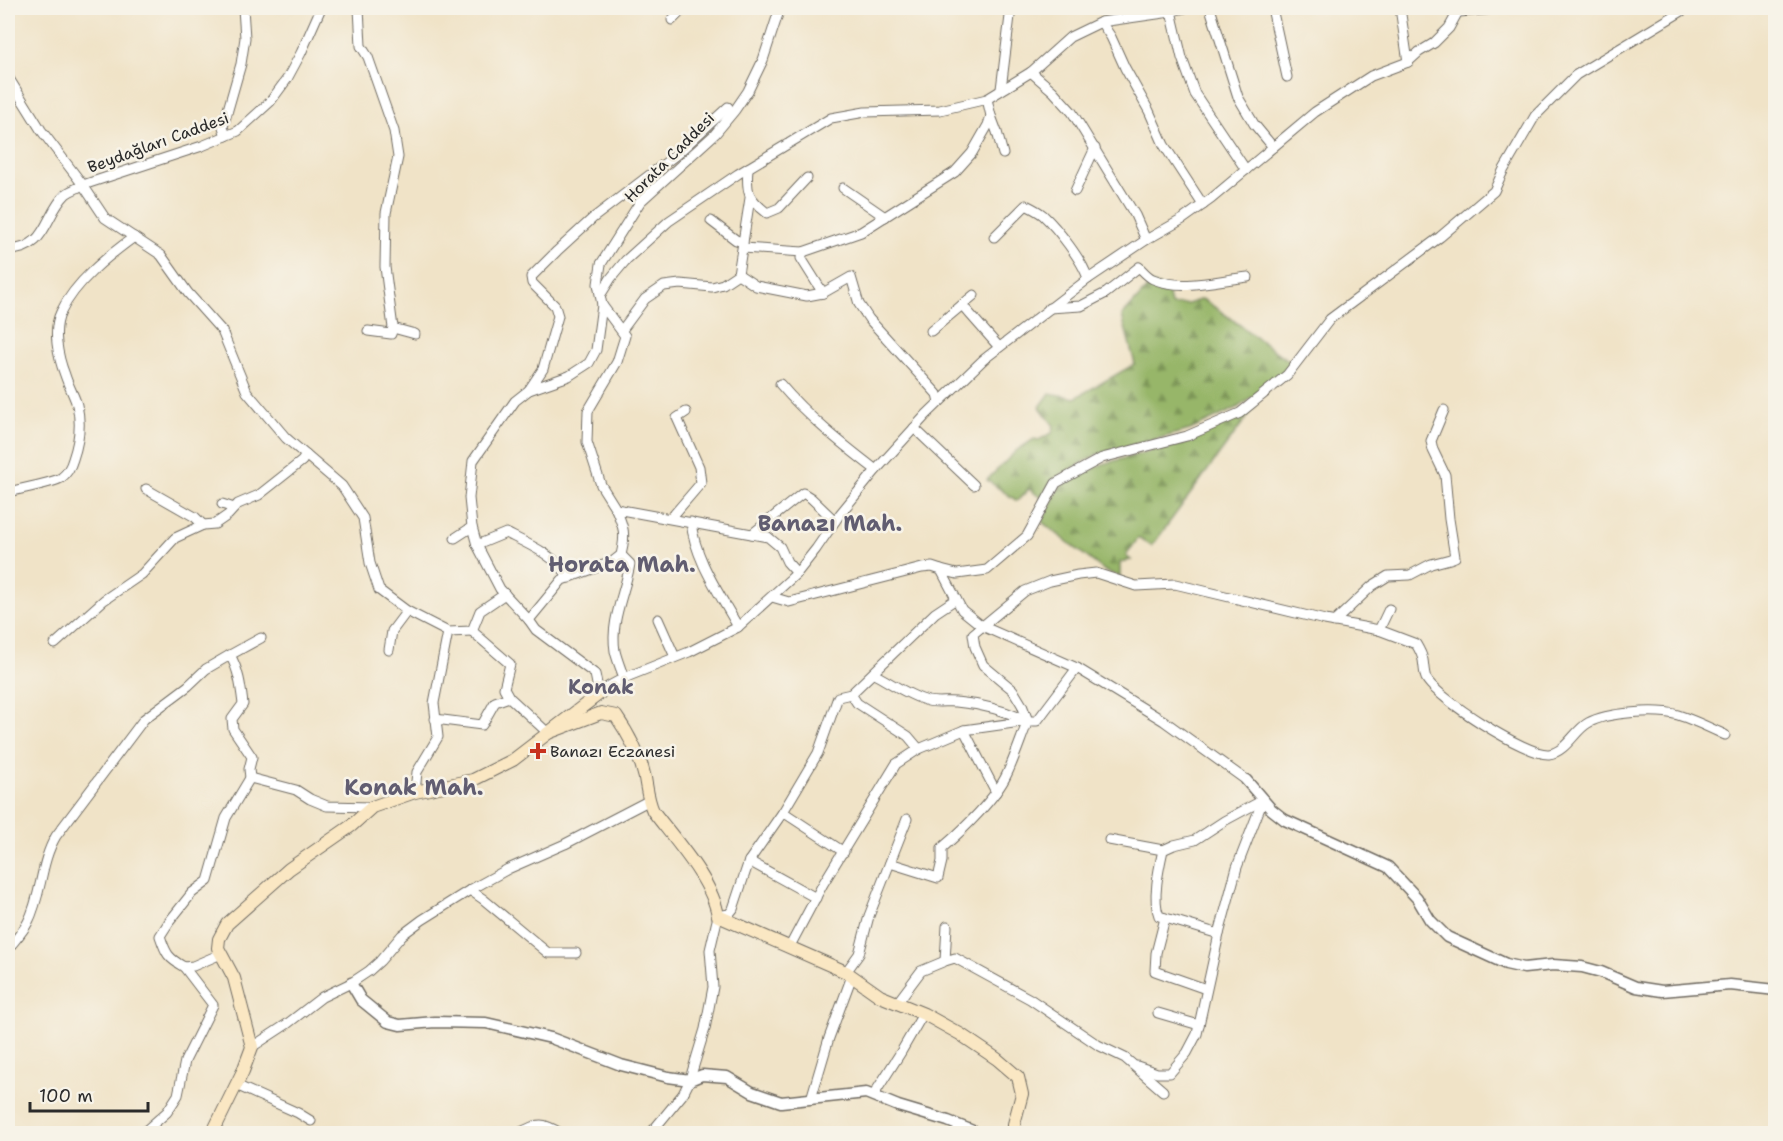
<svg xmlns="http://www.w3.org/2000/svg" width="1783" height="1141" viewBox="0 0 1783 1141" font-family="'Shantell Sans',sans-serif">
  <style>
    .forest { fill: url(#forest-firs); stroke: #61704a; stroke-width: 1.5 }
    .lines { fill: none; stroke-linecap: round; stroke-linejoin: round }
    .minor-casing { stroke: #706b62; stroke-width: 11 }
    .tertiary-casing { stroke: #706b62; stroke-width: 13 }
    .secondary-casing { stroke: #706b62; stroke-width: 14 }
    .minor { stroke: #fff; stroke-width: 9 }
    .tertiary { stroke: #fff; stroke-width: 10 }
    .secondary { stroke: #fae7c3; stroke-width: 12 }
    .poi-dot { fill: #c8321e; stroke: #f7f3e8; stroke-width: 2 }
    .labels { text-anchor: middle; stroke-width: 5; stroke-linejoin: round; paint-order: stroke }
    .street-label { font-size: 16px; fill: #2b2b2b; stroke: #f7f3e8 }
    .poi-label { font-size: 16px; fill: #2b2b2b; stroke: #f7f3e8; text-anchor: start }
    .quarter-label { font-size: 20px; font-weight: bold; fill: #615d71; stroke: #f7f3e8 }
    .district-label { font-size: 22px; font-weight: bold; fill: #615d71; stroke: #f7f3e8 }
  </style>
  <defs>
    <pattern id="forest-firs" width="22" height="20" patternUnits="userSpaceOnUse" patternTransform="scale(1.5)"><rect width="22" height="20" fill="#97b669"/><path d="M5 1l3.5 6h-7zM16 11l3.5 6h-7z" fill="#7b9457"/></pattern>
  </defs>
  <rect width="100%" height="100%" fill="#f7f3e8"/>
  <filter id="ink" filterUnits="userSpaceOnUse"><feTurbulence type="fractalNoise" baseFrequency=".0167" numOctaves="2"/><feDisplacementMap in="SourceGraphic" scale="12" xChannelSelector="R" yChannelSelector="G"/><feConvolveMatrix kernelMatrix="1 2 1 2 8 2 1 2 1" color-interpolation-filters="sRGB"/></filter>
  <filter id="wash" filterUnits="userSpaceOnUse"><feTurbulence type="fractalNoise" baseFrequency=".008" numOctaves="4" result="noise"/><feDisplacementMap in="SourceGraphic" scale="24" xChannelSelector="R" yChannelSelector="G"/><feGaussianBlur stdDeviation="1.35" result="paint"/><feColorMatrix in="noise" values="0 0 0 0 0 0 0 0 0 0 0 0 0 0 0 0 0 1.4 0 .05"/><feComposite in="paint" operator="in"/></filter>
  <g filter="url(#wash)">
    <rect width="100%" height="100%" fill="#f0e3c7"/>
    <!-- forest -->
    <g class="forest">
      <path d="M1151 284 1168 289 1171 305 1188 304 1202 299C1233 318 1260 342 1291 362L1282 375 1237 408 1190 430 1096 455 1053 479 1041 498 1029 489 1017 501 987 480 1017 450 1034 439 1039 440 1052 433 1054 426 1040 407 1050 393 1075 398 1135 364 1122 316Z"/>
      <path d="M1255 406 1152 546 1138 538 1126 556 1131 560 1120 562V577L1105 571 1042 522 1060 486 1103 464 1188 441 1240 417Z"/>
    </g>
  </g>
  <g filter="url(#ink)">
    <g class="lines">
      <!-- minor casing -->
      <g class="minor-casing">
        <g id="minor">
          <path d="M359 8 361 46 368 57 394 131 398 157 386 213 385 267 393 328 391 334 368 331"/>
          <path d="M1210 8 1238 97 1254 124 1273 147"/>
          <path d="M1272 8 1287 77"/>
          <path d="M1400 8 1408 62"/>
          <path d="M1171 11 1182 58 1195 94 1246 170"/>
          <path d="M1459 12 1508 8"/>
          <path d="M672 20 684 8"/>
          <path d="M1101 22 1111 37 1125 68 1149 111 1164 145 1203 205"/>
          <path d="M1031 72 1053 91 1072 112 1135 215 1146 240"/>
          <path d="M8 77 41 130 83 185 105 218 161 255 188 293 222 331 247 392 286 438 342 486 363 518 370 563 379 590 407 611 448 632 434 703 438 737 417 772 415 792"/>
          <path d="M1001 89 1011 8"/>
          <path d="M991 116 997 132 1003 154"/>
          <path d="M226 136 223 127 241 64 245 38 243 8"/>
          <path d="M748 168C746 193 748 198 767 213L779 208 807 178"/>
          <path d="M843 188 885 217"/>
          <path d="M1075 191 1095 148"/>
          <path d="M750 198 738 274 756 286 807 296 823 293"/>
          <path d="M711 221 736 240 743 242"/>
          <path d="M994 237 1026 205C1032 208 1038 211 1043 215 1057 228 1083 261 1088 279"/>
          <path d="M743 248 803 252 861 232 955 172 972 153 988 125 991 116 987 99"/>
          <path d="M8 250C48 249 44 215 66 194 71 190 78 188 83 185L202 146 238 131 270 102 287 79 301 53 321 8"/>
          <path d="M803 252 801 258 823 293 851 277 859 304 869 319 937 394 939 402"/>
          <path d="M601 294 611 278 626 260 669 221 738 174 831 118 865 112 940 110 987 99 1031 72 1070 37 1101 22 1164 13 1185 8"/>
          <path d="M602 305 625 336 617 362 588 411 587 442 601 485 616 509 768 537 780 547 787 562 797 573"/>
          <path d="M962 305 999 347"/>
          <path d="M1049 308 1081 306 1106 293 1139 267C1143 271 1148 277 1153 279 1182 291 1218 280 1248 277"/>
          <path d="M393 328 415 334"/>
          <path d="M622 330 645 299 664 286 680 284 712 287 723 284 738 274"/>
          <path d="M931 331 974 295"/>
          <path d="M780 384C808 417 841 443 876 470"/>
          <path d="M529 390 543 369 558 316 555 306 532 283 531 277 557 251 593 218 677 154 728 107"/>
          <path d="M914 428 974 485"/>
          <path d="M146 489 195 517 203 525 215 524 228 515 238 504 259 495 302 461 306 455"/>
          <path d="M8 492C19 489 53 483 61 478 68 473 71 466 73 459 79 442 81 422 77 405 74 395 68 385 65 375 58 357 52 330 61 312 75 282 108 256 134 237"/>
          <path d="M222 504 234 508"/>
          <path d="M616 509C624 528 626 534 621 555"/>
          <path d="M671 518 701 483 699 467 677 418 686 412"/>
          <path d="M691 522C695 560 720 594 738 627"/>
          <path d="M752 534 803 493 811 498 835 521"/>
          <path d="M455 538 472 527"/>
          <path d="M477 545 506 533C528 544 557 556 569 578"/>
          <path d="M941 570 957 574 987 570 1027 536 1056 483 1102 458 1187 436 1240 413 1287 375 1330 319 1440 237 1494 191 1503 171 1535 116 1576 75 1687 8"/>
          <path d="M505 594 480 611 472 631 510 664 504 688 509 697 548 733"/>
          <path d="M772 597 789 602 922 568 932 567 941 570 962 610 982 626 1077 668 1164 721 1246 780"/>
          <path d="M658 619 675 657"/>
          <path d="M529 620 562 580 612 562 621 555 630 564C625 593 610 621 615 651 617 660 621 669 624 678"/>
          <path d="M1334 622 1372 586 1388 576 1410 575 1431 564 1450 559 1455 557 1449 519 1445 475 1433 450 1431 441 1444 410"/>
          <path d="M1379 630 1416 644C1419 649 1422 654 1423 660 1424 666 1424 673 1426 678 1436 698 1527 756 1549 754 1566 752 1575 730 1588 723 1607 712 1658 709 1678 715 1694 720 1710 728 1725 735"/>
          <path d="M448 632 472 631"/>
          <path d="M55 644 104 600 142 574 175 538 203 525"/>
          <path d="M389 650 392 631 407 611"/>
          <path d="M874 674C891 683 909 696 928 701 937 703 947 701 956 702 980 704 1006 711 1028 721"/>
          <path d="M599 694 609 686 624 678 689 652 738 627 797 573 816 549 840 514 876 470 926 415 983 360 1088 279 1146 240 1183 219 1211 199 1315 112 1371 76 1408 62 1419 52 1434 43 1449 28 1460 8"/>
          <path d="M599 694 595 674 536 630 529 620 500 589 477 545 472 527 469 498 473 461 515 401 529 390 569 376 589 363 596 350 602 305 598 284 601 264 640 202 715 134 735 110 748 91 763 60 780 8"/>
          <path d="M851 694 857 703 908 736 919 749"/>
          <path d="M435 719 482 725 495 702 509 697"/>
          <path d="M964 730 996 792"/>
          <path d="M250 778 249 769 252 757 233 729 232 719 243 704C241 688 239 670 230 655L261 638"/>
          <path d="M783 812 844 852"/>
          <path d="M1109 840 1163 850"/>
          <path d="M749 861 816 898"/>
          <path d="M890 863 938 878 942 861V848C963 830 996 798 1007 774 1015 757 1021 738 1028 721L1022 705 1013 690 983 665 975 647 973 634 1025 591 1050 581 1078 575 1096 573 1136 586 1175 584 1325 620 1379 630 1389 609"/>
          <path d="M470 890 483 899 548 953H576"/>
          <path d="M1165 918 1156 953 1155 971 1206 989"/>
          <path d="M1219 934 1159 916C1152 899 1159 868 1163 850L1174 845 1195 840 1224 821 1263 800"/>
          <path d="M790 946 823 884 896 764 919 749 964 730 1028 721H1037L1077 668"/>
          <path d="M8 949C14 941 23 932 28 922 42 895 40 863 56 836L144 719 188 686 206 669 230 655"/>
          <path d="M221 954 193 966 184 967C168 958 166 954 160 936L169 922 192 893 208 881 226 818 250 778 296 790 310 799 327 806 372 807"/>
          <path d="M945 961 947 926"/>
          <path d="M846 972 859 954 869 916 907 819"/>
          <path d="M897 1003 921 971 945 961 955 958 1030 999 1098 1045 1125 1058 1163 1091"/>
          <path d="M1158 1013 1199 1025"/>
          <path d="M252 1047 287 1024 322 997 351 983 369 971 380 961 402 935 422 920 470 890 508 869 565 844 648 801"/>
          <path d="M1137 1066 1157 1073H1170L1187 1053 1197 1034 1219 934 1237 867 1263 800"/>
          <path d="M236 1085 298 1113 311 1121"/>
          <path d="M873 1096 901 1052 923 1014"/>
          <path d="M811 1099 829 1038 852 976"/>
          <path d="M142 1134 167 1112 178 1095 185 1061 213 1005 184 967"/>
          <path d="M517 1134C539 1123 541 1121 562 1134"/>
          <path d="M650 1134 683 1094 689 1082 705 1029 713 987 710 950 718 916 729 914 733 909 749 861 783 812 818 753 838 697 851 694 935 613 956 599"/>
        </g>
      </g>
      <!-- tertiary casing -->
      <g class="tertiary-casing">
        <g id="tertiary">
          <path d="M1246 780 1271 809 1285 820 1388 867 1417 898 1430 920 1447 937 1506 964 1524 968 1553 965 1582 967 1601 972 1636 987 1662 991 1730 985 1776 990"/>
          <path d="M351 983 361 1000 388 1022 400 1025 435 1022 486 1023 551 1038 621 1065 668 1077 690 1080 702 1075 727 1077 752 1092 781 1102 866 1093 898 1106 948 1121 980 1134"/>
        </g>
      </g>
      <!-- secondary casing -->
      <g class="secondary-casing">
        <g id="secondary">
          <path d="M548 733 601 713 616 716C629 735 640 755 645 778 647 789 648 800 653 811 674 839 713 881 718 916L846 972 880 996 924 1014 960 1034 997 1059 1018 1077 1022 1094 1014 1124V1134"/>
          <path d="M212 1134 243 1071 252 1047 234 978 218 948 219 939 227 924 289 869 351 826 372 807 415 792 473 780 513 760 599 694"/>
        </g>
      </g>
      <!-- minor -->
      <use href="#minor" class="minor"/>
      <!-- tertiary -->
      <use href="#tertiary" class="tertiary"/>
      <!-- secondary -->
      <use href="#secondary" class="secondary"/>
    </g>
  </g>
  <!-- markers -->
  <path class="poi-dot" d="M535 742h6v6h6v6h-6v6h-6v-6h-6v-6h6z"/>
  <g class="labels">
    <!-- street labels -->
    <g class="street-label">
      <text transform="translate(158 142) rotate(-20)" y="6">Beydağları Caddesi</text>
      <text transform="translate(669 157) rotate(-45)" y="6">Horata Caddesi</text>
    </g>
    <!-- poi labels -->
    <g class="poi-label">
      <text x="550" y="757">Banazı Eczanesi</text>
    </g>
    <!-- quarter labels -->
    <g class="quarter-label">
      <text x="601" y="694">Konak</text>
    </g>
    <!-- district labels -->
    <g class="district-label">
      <text x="830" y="531">Banazı Mah.</text>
      <text x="622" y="572">Horata Mah.</text>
      <text x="414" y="795">Konak Mah.</text>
    </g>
  </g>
  <!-- margin -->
  <rect width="1783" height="1141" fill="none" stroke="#f7f3e8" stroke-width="30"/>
  <!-- scale -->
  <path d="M30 1102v9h118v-9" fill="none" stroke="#2b2b2b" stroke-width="3"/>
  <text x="39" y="1102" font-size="18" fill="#2b2b2b" stroke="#f7f3e8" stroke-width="4.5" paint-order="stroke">100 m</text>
</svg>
